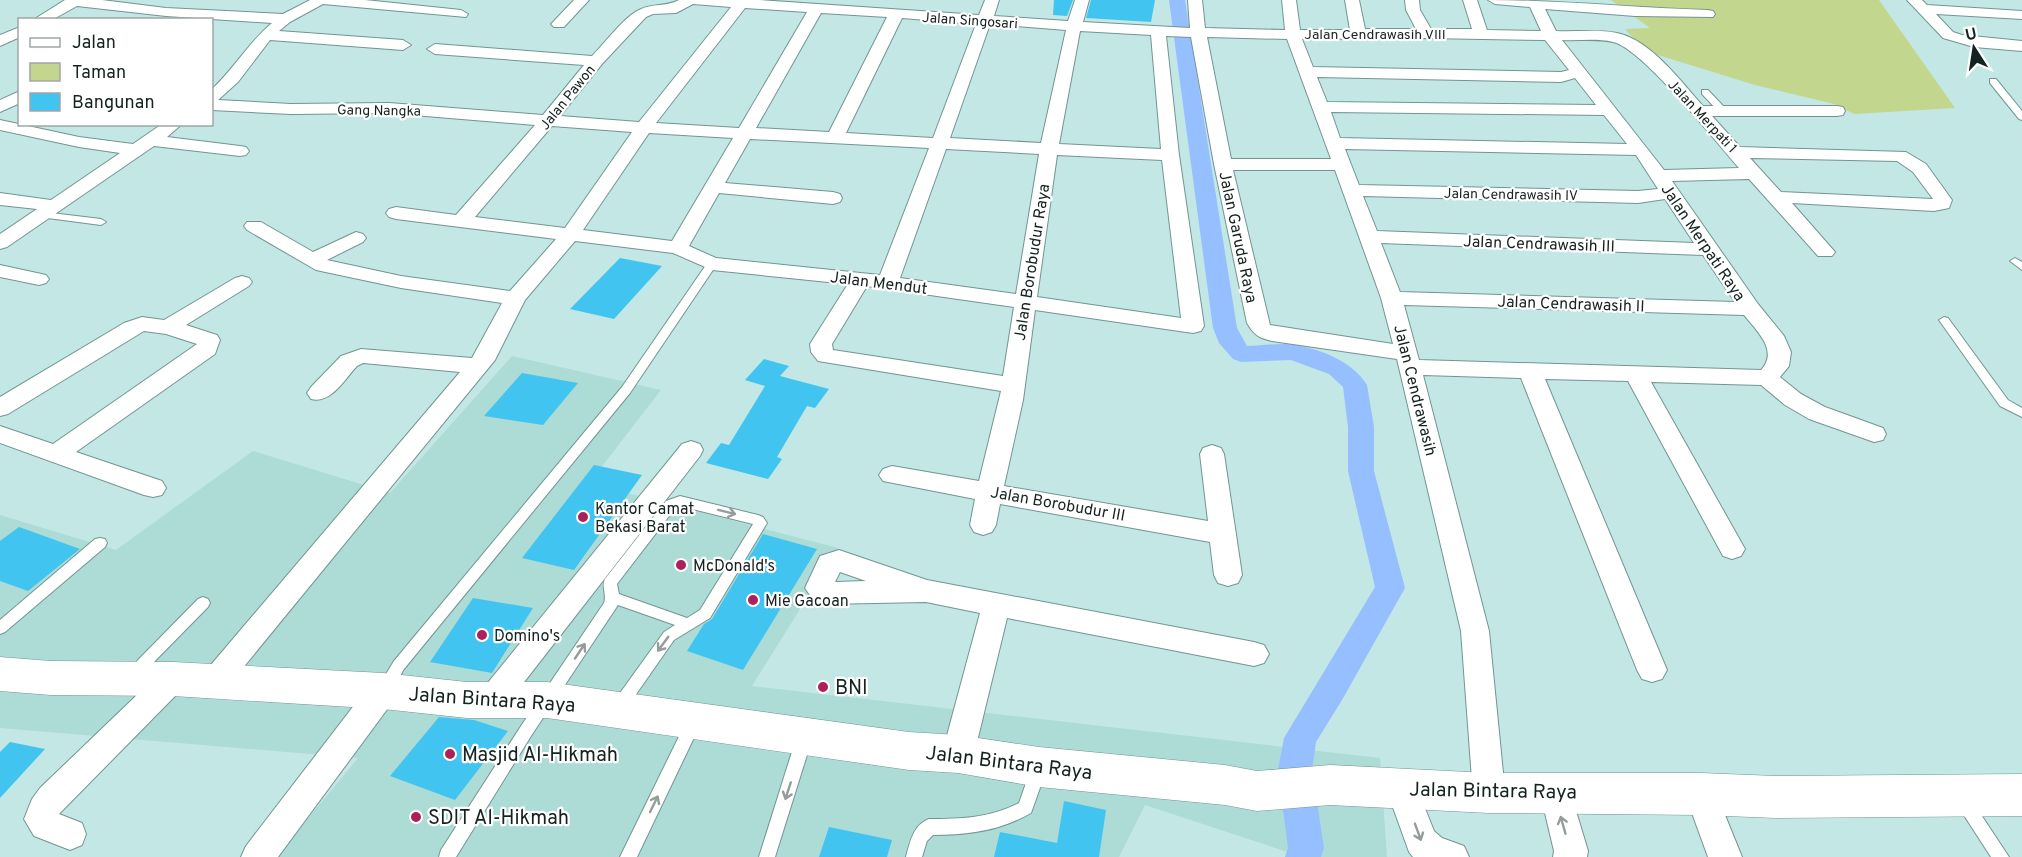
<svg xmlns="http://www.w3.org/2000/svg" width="2022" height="857" viewBox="0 0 2022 857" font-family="Overpass,sans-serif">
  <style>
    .built { fill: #addbd6 }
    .green { fill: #c3d68e }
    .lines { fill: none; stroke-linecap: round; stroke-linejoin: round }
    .canal { fill: #95bfff; fill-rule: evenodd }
    .building { fill: #41c5f0 }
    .lane-casing { stroke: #729592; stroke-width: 2 }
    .street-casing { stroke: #729592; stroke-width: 2 }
    .primary-casing { stroke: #729592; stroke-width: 1 }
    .lane { fill: #fff; fill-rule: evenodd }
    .street { fill: #fff; fill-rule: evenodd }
    .primary { fill: #fff; fill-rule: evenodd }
    .oneway { stroke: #959c9b }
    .poi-dot { fill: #ad205c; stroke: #fff; stroke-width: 2 }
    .labels { text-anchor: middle; stroke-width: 4.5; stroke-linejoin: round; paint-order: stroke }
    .far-street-label { font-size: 14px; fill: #142220; stroke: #fff }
    .street-label { font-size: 16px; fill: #142220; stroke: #fff }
    .poi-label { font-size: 16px; fill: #142220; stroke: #fff; text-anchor: start }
    .near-poi-label { font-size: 20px; fill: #142220; stroke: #fff; text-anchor: start }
    .near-street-label { font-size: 20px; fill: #142220; stroke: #fff }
  </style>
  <rect width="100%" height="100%" fill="#c2e7e4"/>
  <!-- built -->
  <path class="built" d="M512 356 661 390 589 483 838 548 752 686 1380 758 1387 857H1303L1145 805 1119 857H276L358 758 0 728V515L116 550 253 451 390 493Z"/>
  <!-- green -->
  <path class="green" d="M1611 0H1879L1955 108 1854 114 1834 104 1755 85 1658 55 1636 41 1625 29 1650 28Z"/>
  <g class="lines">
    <!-- canal -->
    <path class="canal" d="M1169 0H1185L1237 328 1247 346C1262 346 1280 342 1295 345 1321 349 1353 362 1367 385L1374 427V471L1405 588 1342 700 1316 742 1312 770 1324 848 1321 857H1285L1288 848 1278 770 1284 738 1375 587 1348 471V427L1343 387 1329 374 1291 360 1241 362 1233 359 1219 343 1213 328Z"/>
  </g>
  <!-- building -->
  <g class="building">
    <path d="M1054 0H1073L1067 16 1053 15Z"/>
    <path d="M1091 0H1155L1151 22 1086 18Z"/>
    <path d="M620 258 662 266 614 319 570 309Z"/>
    <path d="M764 359 789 366 780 376 829 389 815 408 807 406 777 457 782 459 768 479 706 463 721 443 729 445 765 386 745 380Z"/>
    <path d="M522 373 578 383 543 425 484 416Z"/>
    <path d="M594 465 642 475 574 570 522 558Z"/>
    <path d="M19 527 33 532 80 549 28 591 0 581V541Z"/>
    <path d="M763 534 817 549 743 670 687 651 704 624 712 619Z"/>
    <path d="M473 598 533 608 492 673 430 662Z"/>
    <path d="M439 717 474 720 508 731 455 800 390 776Z"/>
    <path d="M10 742 45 749 0 798V752Z"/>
    <path d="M1064 801 1106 810 1099 857H994L1000 832 1057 843Z"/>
    <path d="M829 827 892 840 887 857H819Z"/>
  </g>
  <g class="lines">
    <!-- lane casing -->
    <g class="lane-casing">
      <g id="lane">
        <path d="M1990 79H1996L2022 111V120L2019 119 1990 83Z"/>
        <path d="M1702 90H1708L1726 109V113H1720L1702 94Z"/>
        <path d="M43 212 101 219 106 222 101 225 40 217V213Z"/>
        <path d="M2015 258 2022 262V270L2010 261Z"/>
        <path d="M712 261 717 264 630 393 404 669C398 679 393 696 380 692L378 687 394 661 622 387 708 262Z"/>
        <path d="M1944 317 1948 318 2008 400 2022 408V417L2000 406 1939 320Z"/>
        <path d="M680 496 758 515 763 517 767 523 710 618 674 640 625 710 620 712 615 710 612 705 615 700 664 632 675 625 618 605 531 736 456 857H439L441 850 521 726 604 603C607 595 601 586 605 579L666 501ZM680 506 753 524 700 610 687 618 619 594 617 584 676 507Z"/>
        <path d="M100 538 105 539 107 543 105 547 5 632 0 634V620L95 539Z"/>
        <path d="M203 597 208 599 210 603 208 607 148 668C144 676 141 682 132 678L130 674 138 660 198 599Z"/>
        <path d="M693 716 698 718 701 723 637 857H620L688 718Z"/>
        <path d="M804 732 809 734 812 739 775 857H759L796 739 799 734Z"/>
        <path d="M1038 764 1044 766 1046 771 1031 813C999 831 969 835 933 835L927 841 922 857H906C910 842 913 825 929 819 961 819 990 818 1019 803L1032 766Z"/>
        <path d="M1964 795 1970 798 2009 857H1991L1956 803 1958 798Z"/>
      </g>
    </g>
    <!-- street casing -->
    <g class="street-casing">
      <g id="street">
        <path d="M65 0H102L166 8 283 14 310 0H365L461 10 468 14 466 17 323 4 290 22 279 31 403 40 411 45 403 50 270 40 238 82 218 100 291 104 389 103 543 115 584 65 435 54 427 49 435 44 592 56C604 44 624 17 639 10 652 3 666 7 679 0H759L979 15 985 0H999L994 16 1068 21 1075 0H1089L1083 22 1190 28 1188 0H1202L1205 28 1285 30 1282 0H1296L1300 30H1350L1345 0H1359L1365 29H1416L1406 10 1405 0H1419L1420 10 1431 29H1472L1463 0H1477L1487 30 1541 31 1530 7 1495 4 1488 0C1561 0 1634 8 1708 10L1713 11 1715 14 1713 17 1635 16 1545 9 1556 31C1575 32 1598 29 1617 33 1651 40 1681 82 1703 106H1837L1843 107 1845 111 1843 115 1837 116H1712L1740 147 1906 152 1926 164 1952 200 1949 208 1934 211 1792 203 1835 252 1832 256H1818L1749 179 1672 181 1758 304 1784 336 1791 352 1789 366 1780 377 1801 394 1825 407 1883 428 1886 434 1883 440 1874 442 1809 419 1785 405 1761 385 1651 382 1745 549 1741 556 1732 559 1723 556 1628 381 1545 379 1667 670 1662 679 1652 682 1642 679 1637 670 1521 378 1423 375 1489 631 1505 793 1500 804 1489 808 1478 804 1473 793 1461 631 1397 359 1272 341C1259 338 1254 335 1247 323L1214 164 1191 37 1166 36 1179 155 1204 326 1201 331 1193 333 1035 310 1023 400 1004 486 1208 521 1200 454 1203 448 1212 445 1221 448 1224 454 1242 575 1238 583 1228 586 1218 583 1214 575 1210 542 1000 504 996 525 992 532 983 535 974 532 970 525 975 499 883 481 879 475 883 469 892 466 979 481 1001 391 818 361 811 352 810 344 848 284 712 270 673 253 575 241 525 300 495 360 224 691 214 695 204 691 199 682 204 673 460 372 363 363 357 366C344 380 331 404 311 399L307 393 311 387 341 356 361 349 472 358 502 303 401 288 316 270 247 230 244 226 247 222H261L313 252 356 232 363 234 366 238 363 242 327 260 401 276 510 291 556 239 396 219 389 217 386 213 389 209 396 207 456 215 535 125 389 113 291 114 212 110V89C234 69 249 42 272 23L166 16 77 6 52 20H33ZM693 4 731 7 639 122 560 116 602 64 646 17 653 14 676 13ZM745 8 807 12 739 128 656 123ZM821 13 887 17 829 132 756 128ZM902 18 976 24 933 138 846 133ZM990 24 1066 30 1041 143 950 138ZM1080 31 1151 35 1161 149 1059 144ZM1207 37 1287 39 1331 159H1231ZM1426 38 1545 40 1569 70 1561 72 1313 67 1302 39ZM1562 40C1578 41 1597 38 1613 42 1642 48 1716 142 1739 168L1664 170ZM1317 77 1561 82 1575 78 1596 105 1327 102ZM1331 112 1604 115 1627 144 1340 138ZM552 126 632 132 565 228 475 217ZM649 133 733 138 672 241 583 230ZM750 139 929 148 880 275 716 258 689 246 719 193 833 204 840 202 842 198 840 194 833 192 725 183ZM946 149 1039 154 1016 294 900 278ZM1345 149 1636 155 1658 189 1638 191 1359 185ZM1057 155 1162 160 1181 318 1037 297ZM1750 158 1897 161 1913 172 1933 199 1781 192ZM1233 170H1335L1381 298 1393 344 1270 325ZM1363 196 1638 203 1665 199 1694 243 1377 231ZM1381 243 1703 255 1735 302 1400 292ZM867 286 1014 307 1003 376 833 350 832 344ZM1404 305 1744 315C1757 331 1779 351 1761 370L1419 360Z"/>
        <path d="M574 0H589L564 27H554L551 24 554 21Z"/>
        <path d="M1907 0H1922L1927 5 2022 11V19L1936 14 1953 32 1962 35 2022 41V51L1974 47 1943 38Z"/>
        <path d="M20 27V37L0 46V35Z"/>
        <path d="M20 91V103L0 112V100Z"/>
        <path d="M0 120 79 137 133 144 162 124H182L167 137 240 146 246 147 249 151 246 155 240 156 154 146 7 247 0 249V234L37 209 0 205V193L51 200 120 153 79 147 0 130Z"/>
        <path d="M0 265 46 275 49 279 46 283 39 285 0 277Z"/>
        <path d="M242 276 249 278 252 282 249 286 186 325 217 335 220 340 215 354 76 452 162 481 166 488 162 495 153 497 144 495 0 443V426L53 444 197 344 166 334 144 331 8 414 0 416V397L124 323 142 317 164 320 235 278Z"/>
        <path d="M691 441 700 444 703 450 700 456 504 708 493 712 482 708 478 699 482 690 682 444Z"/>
        <path d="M839 550 927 580 1254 642 1264 645 1269 654 1264 663 1254 666 1007 618 974 754 969 764 958 768 947 764 942 754 980 613 926 602 824 604 814 601 805 588 820 556ZM840 572 866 581 835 582Z"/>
        <path d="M173 666 183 670 188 679 183 688 59 814 82 823 86 834 82 845 70 850 34 836 24 819 32 799 40 788 163 670Z"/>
        <path d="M383 678 394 682 398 691 394 700 278 857H241L246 846 372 682Z"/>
        <path d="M1402 773 1413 778 1434 831 1442 838 1464 846 1469 857H1413L1409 852 1386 788 1391 778Z"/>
        <path d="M1556 777 1567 781 1588 851 1587 857H1553L1554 851 1540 792 1545 781Z"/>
        <path d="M1701 779 1712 783 1742 857H1708L1685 794 1690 783Z"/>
      </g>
    </g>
    <!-- primary casing -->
    <g class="primary-casing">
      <path id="primary" d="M0 657 51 661 173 662 383 673 467 682H547L909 732 958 735 1039 747 1225 765 1257 771 1330 765 1489 773H1701L1776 776 2022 774V816L1776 818 1701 815 1489 813 1330 805 1257 811 1225 805 1039 787 958 773 909 770 547 718H467L383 709 173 696 51 695 0 691Z"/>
    </g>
    <!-- lane -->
    <use href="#lane" class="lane"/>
    <!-- street -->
    <use href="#street" class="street"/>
    <!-- primary -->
    <use href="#primary" class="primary"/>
  </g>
  <!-- one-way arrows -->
  <defs><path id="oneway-shaft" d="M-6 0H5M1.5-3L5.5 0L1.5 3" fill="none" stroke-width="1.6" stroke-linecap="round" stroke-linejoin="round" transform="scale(1.5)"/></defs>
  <g class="oneway">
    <use href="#oneway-shaft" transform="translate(727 512) rotate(14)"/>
    <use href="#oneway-shaft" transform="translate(663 644) rotate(126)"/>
    <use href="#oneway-shaft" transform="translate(580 651) rotate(-56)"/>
    <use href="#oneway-shaft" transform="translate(788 791) rotate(108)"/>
    <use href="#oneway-shaft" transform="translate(654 804) rotate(-64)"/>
    <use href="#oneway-shaft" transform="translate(1563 825) rotate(-106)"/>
    <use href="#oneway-shaft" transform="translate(1418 832) rotate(70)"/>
  </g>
  <!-- markers -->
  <g class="poi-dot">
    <circle cx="583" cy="517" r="6"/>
    <circle cx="681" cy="565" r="6"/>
    <circle cx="753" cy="600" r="6"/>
    <circle cx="482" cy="635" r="6"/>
    <circle cx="823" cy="687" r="6"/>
    <circle cx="450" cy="754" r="6"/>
    <circle cx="416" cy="817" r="6"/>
  </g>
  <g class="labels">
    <!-- far-street labels -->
    <g class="far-street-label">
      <text transform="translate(970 20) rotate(4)" y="5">Jalan Singosari</text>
      <text x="1375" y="39">Jalan Cendrawasih VIII</text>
      <text transform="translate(567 97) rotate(-51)" y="5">Jalan Pawon</text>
      <text transform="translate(379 110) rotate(1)" y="5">Gang Nangka</text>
      <text transform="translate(1703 116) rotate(47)" y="5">Jalan Merpati 1</text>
      <text transform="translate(1511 194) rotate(1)" y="5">Jalan Cendrawasih IV</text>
    </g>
    <!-- street labels -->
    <g class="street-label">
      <text transform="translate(1239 237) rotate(78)" y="6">Jalan Garuda Raya</text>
      <text transform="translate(1704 242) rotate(56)" y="6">Jalan Merpati Raya</text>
      <text transform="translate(1539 243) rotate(2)" y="6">Jalan Cendrawasih III</text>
      <text transform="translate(1031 262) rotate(-81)" y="6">Jalan Borobudur Raya</text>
      <text transform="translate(879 282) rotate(7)" y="6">Jalan Mendut</text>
      <text transform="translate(1571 303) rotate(2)" y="6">Jalan Cendrawasih II</text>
      <text transform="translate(1416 390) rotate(76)" y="6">Jalan Cendrawasih</text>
      <text transform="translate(1058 503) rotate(10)" y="6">Jalan Borobudur III</text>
    </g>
    <!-- poi labels -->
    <g class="poi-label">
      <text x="595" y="514">Kantor Camat<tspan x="595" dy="18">Bekasi Barat</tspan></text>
      <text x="693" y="571">McDonald's</text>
      <text x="765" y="606">Mie Gacoan</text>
      <text x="494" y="641">Domino's</text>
    </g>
    <!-- near-poi labels -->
    <g class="near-poi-label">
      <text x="835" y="694">BNI</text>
      <text x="462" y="761">Masjid Al-Hikmah</text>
      <text x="428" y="824">SDIT Al-Hikmah</text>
    </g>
    <!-- near-street labels -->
    <g class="near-street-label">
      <text transform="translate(492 699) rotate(4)" y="7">Jalan Bintara Raya</text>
      <text transform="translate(1009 762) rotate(7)" y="7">Jalan Bintara Raya</text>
      <text transform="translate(1493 790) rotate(1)" y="7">Jalan Bintara Raya</text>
    </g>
  </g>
  <!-- legend -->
  <rect x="18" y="18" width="195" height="108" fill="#ffffff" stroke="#a1a7a6" stroke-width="1.5"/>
  <rect x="30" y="38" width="30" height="9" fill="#ffffff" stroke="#a1a7a6" stroke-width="1.5"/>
  <text x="72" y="48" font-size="18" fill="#142220">Jalan</text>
  <rect x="30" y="63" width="30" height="18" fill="#c3d68e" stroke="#a1a7a6" stroke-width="1.5"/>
  <text x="72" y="78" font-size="18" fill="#142220">Taman</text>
  <rect x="30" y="93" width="30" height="18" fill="#41c5f0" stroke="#a1a7a6" stroke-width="1.5"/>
  <text x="72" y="108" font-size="18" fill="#142220">Bangunan</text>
  <!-- north arrow -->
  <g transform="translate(1974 48) rotate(348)" stroke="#ffffff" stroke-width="4.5" paint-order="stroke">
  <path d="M0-4.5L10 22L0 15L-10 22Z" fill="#142220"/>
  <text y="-9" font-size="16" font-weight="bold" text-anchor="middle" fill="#142220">U</text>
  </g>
</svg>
